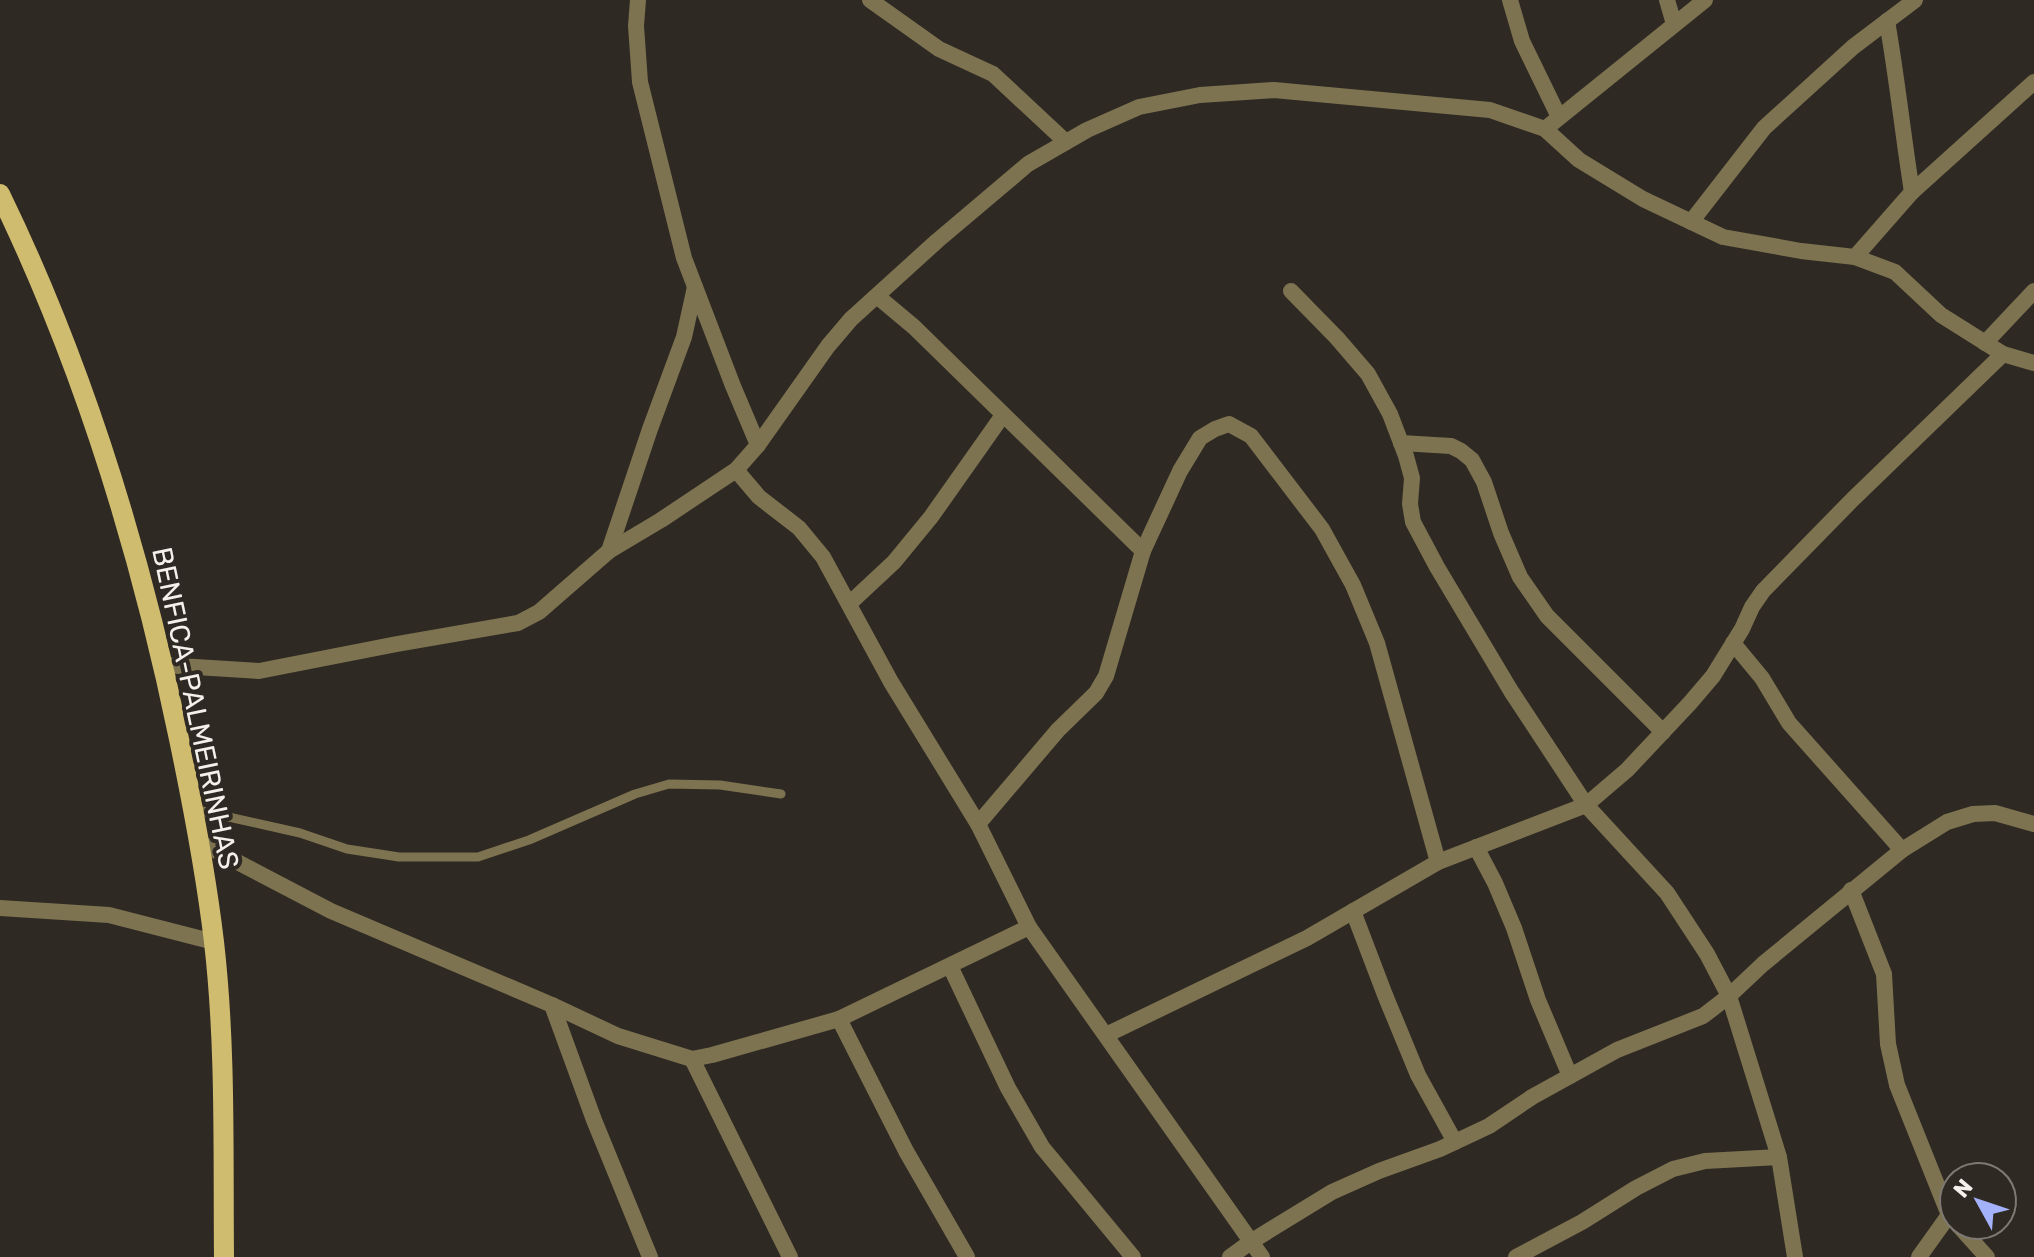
<svg xmlns="http://www.w3.org/2000/svg" width="2034" height="1257" viewBox="0 0 2034 1257" font-family="Rubik,sans-serif">
  <style>
    .lines { fill: none; stroke-linecap: round; stroke-linejoin: round }
    .lane { stroke: #7d7350; stroke-width: 9 }
    .street { stroke: #7d7350; stroke-width: 16 }
    .primary { stroke: #d0bc6f; stroke-width: 20 }
    .labels { text-anchor: middle; stroke-width: 8; stroke-linejoin: round; paint-order: stroke }
    .street-label { font-size: 28px; fill: #f4f1ec; stroke: #2f2923 }
  </style>
  <rect width="100%" height="100%" fill="#2f2923"/>
  <g class="lines">
    <!-- lane -->
    <path class="lane" d="M193 809 300 833 347 849 399 857H478L529 840 635 794 669 784 720 785 781 794"/>
    <!-- street -->
    <g class="street">
      <path d="M638 0 636 26 640 82 684 258 733 386 758 445"/>
      <path d="M870 0 939 49 993 74 1066 142"/>
      <path d="M1510 0 1522 41 1559 117"/>
      <path d="M1667 0 1674 24"/>
      <path d="M1887 21C1897 78 1903 135 1912 192"/>
      <path d="M1545 129 1705 0"/>
      <path d="M1691 222 1764 128 1853 47 1915 0"/>
      <path d="M1855 257 1912 192 2034 82"/>
      <path d="M1291 291 1337 338 1368 374 1390 414 1406 456 1412 478 1410 504 1413 522 1437 567 1511 691 1586 805 1667 893 1707 954 1729 996 1779 1157 1795 1257"/>
      <path d="M877 296 914 327 1143 551"/>
      <path d="M1985 343 2034 291"/>
      <path d="M1401 443 1451 446 1461 451 1472 460 1484 482 1501 533 1520 577 1547 616 1663 732"/>
      <path d="M736 470 759 497 799 528 823 557 891 682 978 824 1029 927 1262 1257"/>
      <path d="M609 551 650 429 684 337 695 287"/>
      <path d="M849 604 894 562 931 517 1003 415"/>
      <path d="M1733 643 1762 678 1789 723 1902 850"/>
      <path d="M163 665 259 671 397 644 518 623 539 612 609 551 661 520 736 470 758 445 828 346 851 319 937 241 1028 164 1087 130 1139 107 1200 95 1274 90 1490 110 1545 129 1579 160 1643 199 1723 237 1801 251 1855 257 1895 272 1941 315 2003 354 2034 363"/>
      <path d="M978 824 1058 730 1096 693 1106 676 1143 551 1180 471 1200 438 1215 429 1229 424 1251 436 1322 529 1353 585 1377 643 1438 862"/>
      <path d="M199 842 331 911 552 1005 618 1036 692 1059 712 1055 839 1019 1029 927"/>
      <path d="M1476 847 1495 883 1514 928 1538 1000 1570 1076"/>
      <path d="M1851 890 1884 974 1888 1044 1897 1085 1949 1215 1954 1220"/>
      <path d="M0 908 109 915 214 942"/>
      <path d="M1353 911 1385 995 1418 1075 1455 1142"/>
      <path d="M950 966 1008 1088 1042 1147 1133 1257"/>
      <path d="M552 1005 594 1120 650 1257"/>
      <path d="M839 1019 906 1151 967 1257"/>
      <path d="M1106 1035 1307 938 1438 862 1586 805 1627 770 1690 703 1713 676 1742 629 1752 607 1763 591 1852 500 2003 354"/>
      <path d="M692 1059 790 1257"/>
      <path d="M1958 1225 1987 1257"/>
      <path d="M1230 1257 1252 1241 1332 1192 1379 1171 1440 1149 1489 1126 1532 1097 1617 1050 1703 1016 1729 996 1763 964 1902 850 1947 822 1973 814 1995 813 2034 824"/>
      <path d="M1516 1257 1582 1222 1636 1188 1673 1169 1705 1161 1779 1157"/>
      <path d="M1919 1257 1949 1215"/>
    </g>
    <!-- primary -->
    <path class="primary" d="M0 194C84 367 140 550 179 739 193 806 206 874 214 942 226 1046 223 1152 224 1257"/>
  </g>
  <g class="labels">
    <!-- street labels -->
    <g class="street-label">
      <text transform="translate(196 708) rotate(78)" y="10">BENFICA-PALMEIRINHAS</text>
    </g>
  </g>
  <!-- north arrow -->
  <g transform="translate(1978 1201) rotate(310)"><circle r="38" fill="#2f2923" stroke="#7e7973" stroke-width="2"/>
  <path d="M0-6L14 30L0 20L-14 30Z" fill="#a4b2fc"/>
  <text y="-12" font-size="22" font-weight="bold" text-anchor="middle" fill="#f4f1ec">N</text>
  </g>
</svg>
